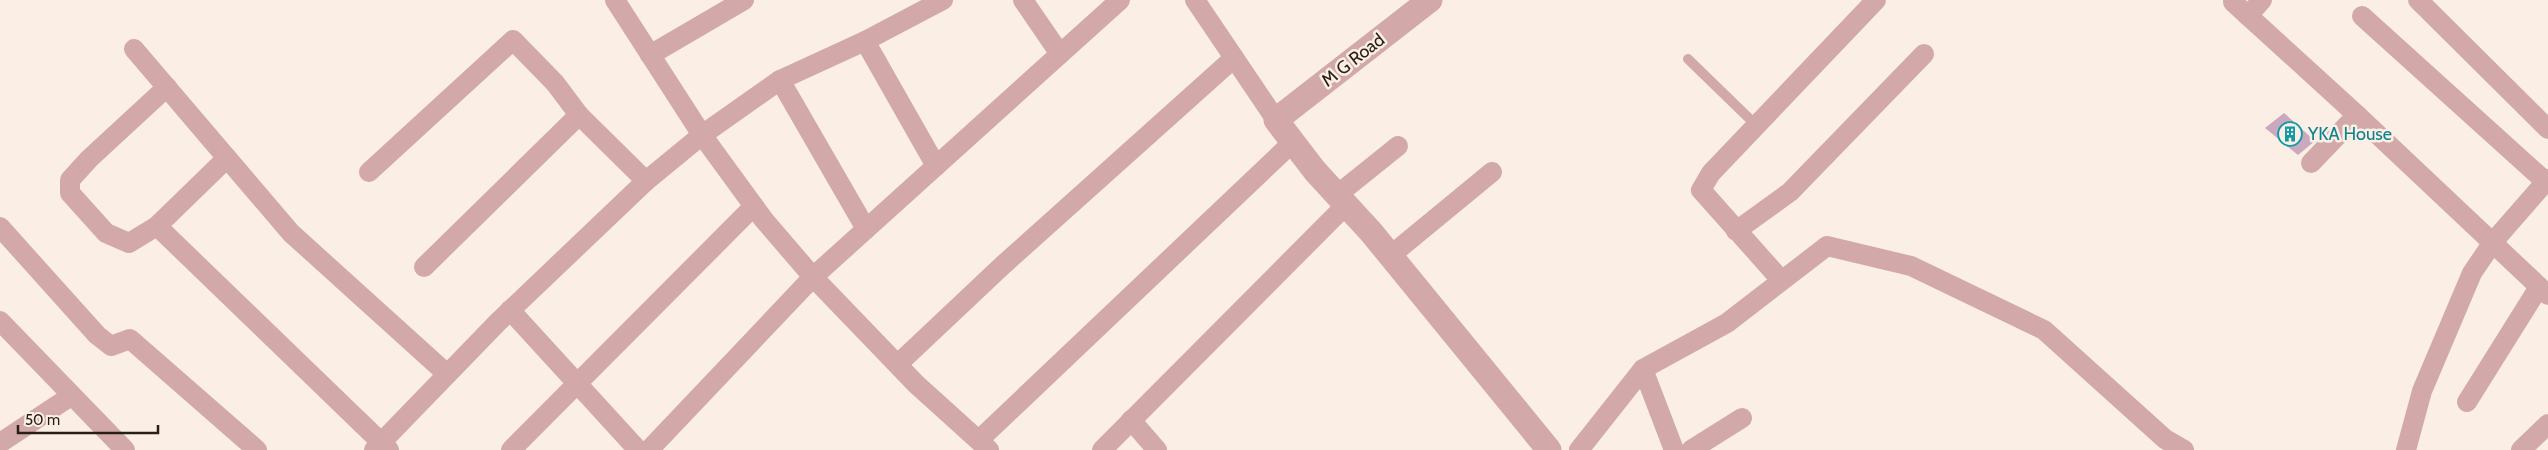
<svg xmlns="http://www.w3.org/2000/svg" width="2548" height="450" viewBox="0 0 2548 450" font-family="Cabin,sans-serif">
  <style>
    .building { fill: #c9a9be }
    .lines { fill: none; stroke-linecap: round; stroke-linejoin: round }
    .service { stroke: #d2a9a8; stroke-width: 10 }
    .minor { stroke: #d2a9a8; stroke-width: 20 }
    .tertiary { stroke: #d2a9a8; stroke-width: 25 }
    .labels { text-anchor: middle; stroke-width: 5; stroke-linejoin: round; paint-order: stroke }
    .street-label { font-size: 18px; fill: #281e14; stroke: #fbefe5 }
    .culture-label { font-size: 18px; fill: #0d838f; stroke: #fbefe5; text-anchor: start }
  </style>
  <rect width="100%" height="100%" fill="#fbefe5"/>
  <!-- building -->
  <path class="building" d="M2284 113 2315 141 2298 155 2265 128Z"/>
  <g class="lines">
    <!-- service -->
    <path class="service" d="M1688 59 1757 126"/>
    <!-- minor -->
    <g class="minor">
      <path d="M615 0 702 135 764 220 813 277 916 384 989 450"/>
      <path d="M1023 0 1060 54"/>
      <path d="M1195 0 1276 120"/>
      <path d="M2418 0 2548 129"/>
      <path d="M2233 2 2357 115 2548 295"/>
      <path d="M2248 16 2262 0"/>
      <path d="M2362 16 2546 182"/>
      <path d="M865 41 936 166"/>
      <path d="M134 49 291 233 447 374"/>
      <path d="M650 55 744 0"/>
      <path d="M780 80 866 229"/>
      <path d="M167 87 89 159 70 180V193L106 233 129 243 157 226 227 158"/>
      <path d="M2311 163 2357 115"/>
      <path d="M369 172 513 40 555 83 579 115 646 181 498 322 374 450"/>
      <path d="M646 181 702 135 780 80 865 41 943 0"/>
      <path d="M1337 195 1398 146"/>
      <path d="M157 226 389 450"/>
      <path d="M0 227 97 335 111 346 130 339 257 450"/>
      <path d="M1736 231 1790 192 1924 54"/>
      <path d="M1390 256 1492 172"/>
      <path d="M424 267 579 115"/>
      <path d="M1781 280 1701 190 1711 173 1876 0"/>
      <path d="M510 310 638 450"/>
      <path d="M0 321 125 450"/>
      <path d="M898 364 1003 265 1234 58"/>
      <path d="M1643 369 1674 450"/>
      <path d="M2467 402 2539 287"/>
      <path d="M1131 420 1157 450"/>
      <path d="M979 440 1293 142"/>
      <path d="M0 443 71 396"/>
      <path d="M511 450 754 206"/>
      <path d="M649 450 813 277 1120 0"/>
      <path d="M1102 450 1346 205"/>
      <path d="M1579 450 1643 369 1727 323 1827 246 1911 266 2044 330 2165 439 2184 450"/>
      <path d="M1691 450 1742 418"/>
      <path d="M2406 450 2422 391 2472 273 2493 242 2548 179"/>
      <path d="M2521 450 2548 424"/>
    </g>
    <!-- tertiary -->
    <path class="tertiary" d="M1430 0 1276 120 1315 171 1371 232 1549 450"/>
  </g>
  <!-- icons -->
  <defs>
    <g id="building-ring" transform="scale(1.25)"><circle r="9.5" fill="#fbefe5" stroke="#0f9aa8" stroke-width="1.5"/><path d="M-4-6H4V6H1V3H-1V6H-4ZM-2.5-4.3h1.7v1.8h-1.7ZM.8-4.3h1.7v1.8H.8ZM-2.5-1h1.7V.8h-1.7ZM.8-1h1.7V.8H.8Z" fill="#0f9aa8"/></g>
  </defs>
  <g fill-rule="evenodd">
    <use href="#building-ring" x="2290" y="134"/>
  </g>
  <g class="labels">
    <!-- street labels -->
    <g class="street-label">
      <text transform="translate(1353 60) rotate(-38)" y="6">M G Road</text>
    </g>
    <!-- culture labels -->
    <g class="culture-label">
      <text x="2308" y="140">YKA House</text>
    </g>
  </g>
  <!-- scale -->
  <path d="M18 425v8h140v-8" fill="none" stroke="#281e14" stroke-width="2.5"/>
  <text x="25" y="425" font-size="15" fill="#281e14" stroke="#fbefe5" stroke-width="4" paint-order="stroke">50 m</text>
</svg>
